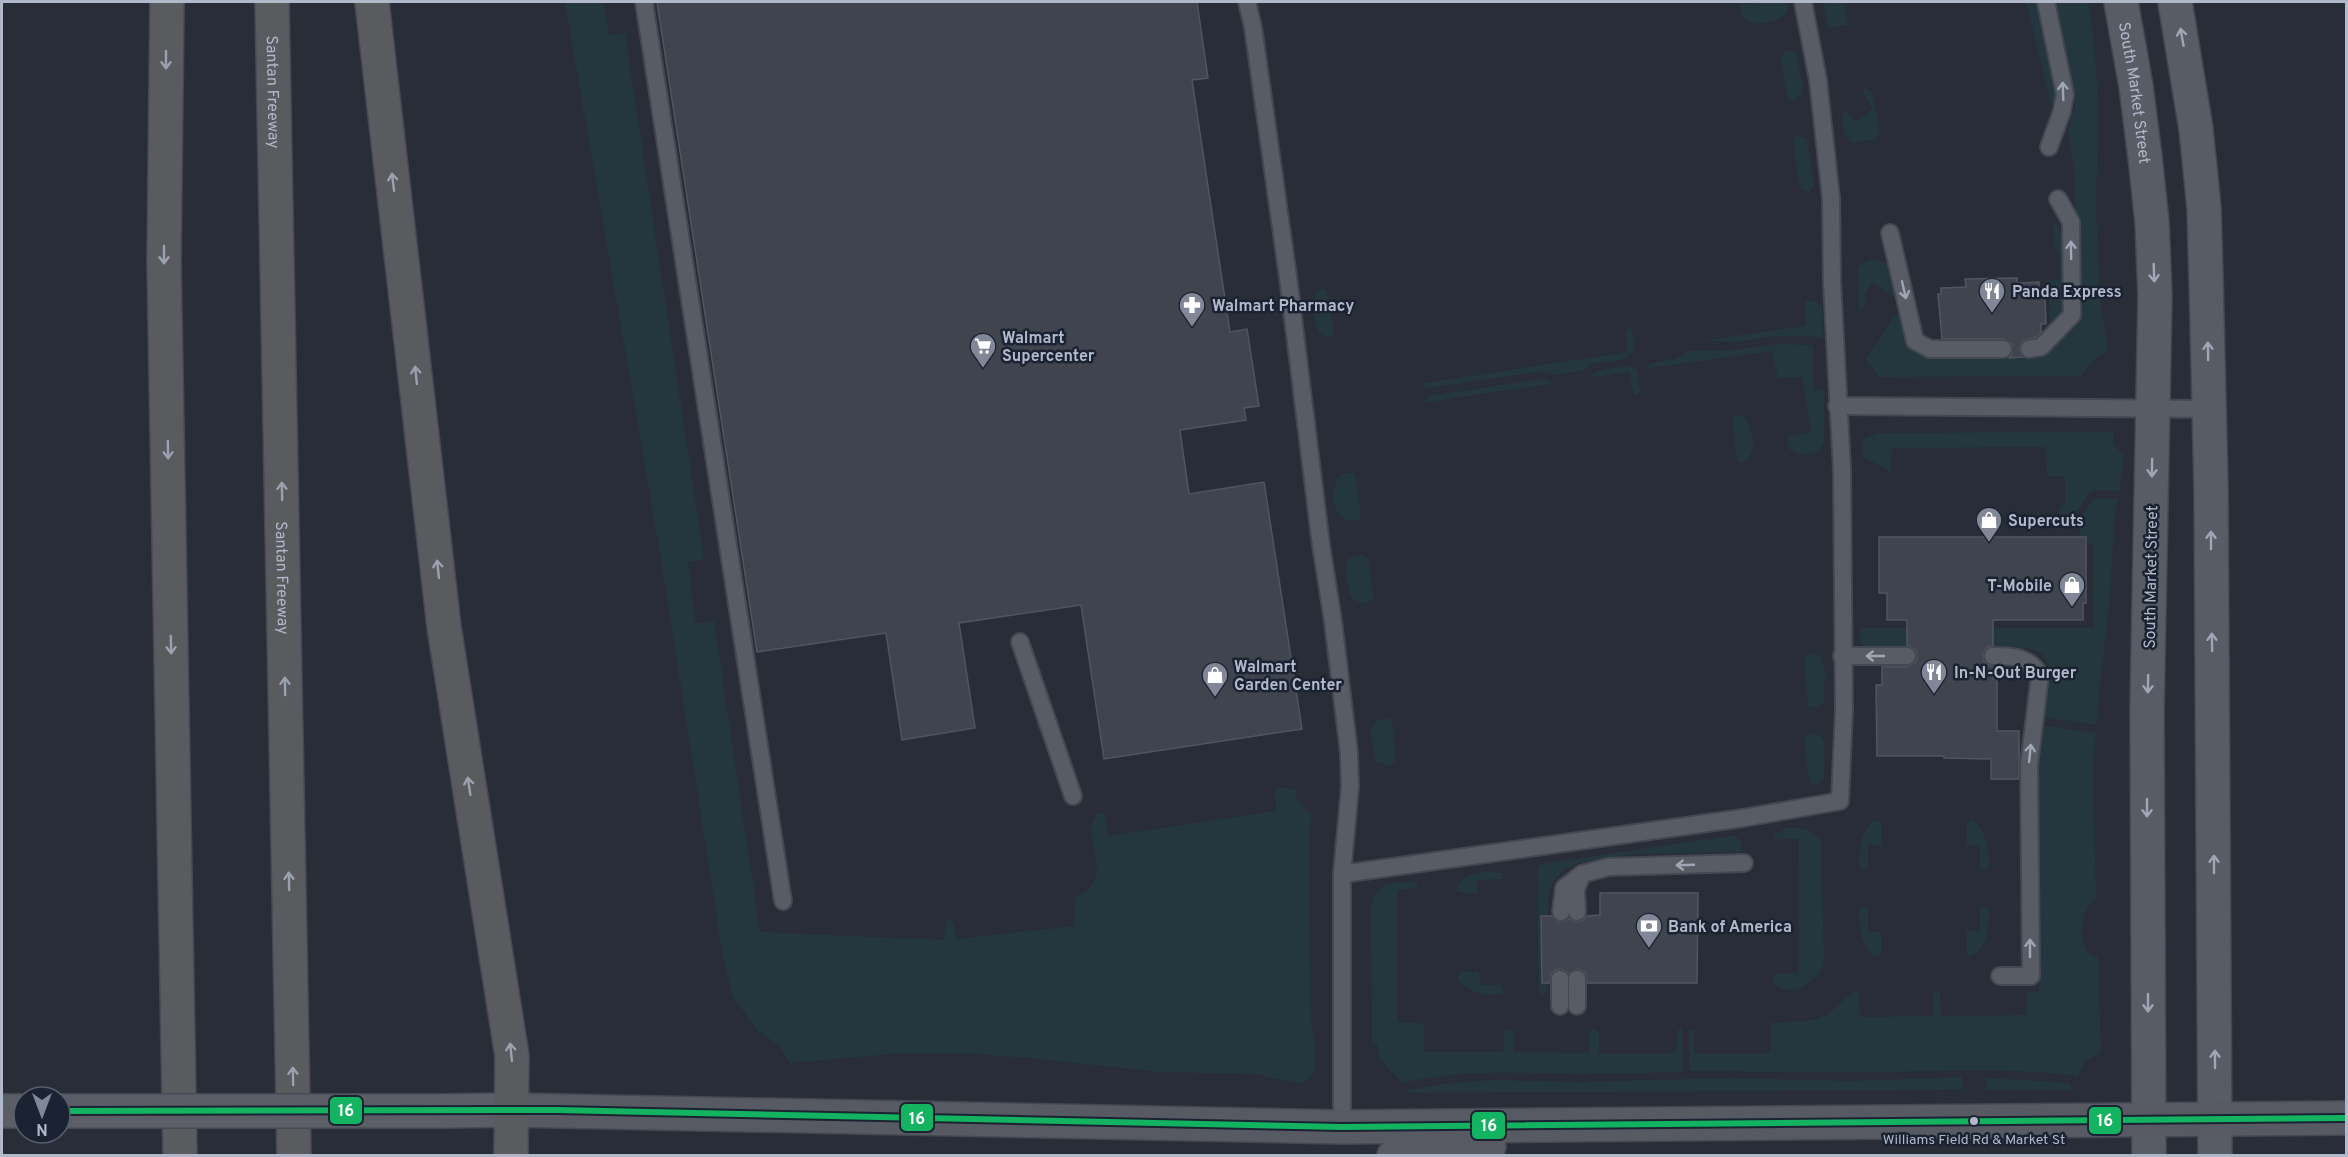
<svg xmlns="http://www.w3.org/2000/svg" width="2348" height="1157" viewBox="0 0 2348 1157" font-family="Overpass,sans-serif">
  <style>
    .green { fill: #25373e }
    .building { fill: #3f444e; stroke: #50555f; stroke-width: 1.5 }
    .lines { fill: none; stroke-linecap: round; stroke-linejoin: round }
    .service-casing { stroke: #444851; stroke-width: 20 }
    .tertiary-casing { stroke: #444851; stroke-width: 36 }
    .secondary-casing { stroke: #444851; stroke-width: 36 }
    .primary-casing { stroke: #454a54; stroke-width: 36 }
    .motorway-casing { stroke: #454953; stroke-width: 36 }
    .service { stroke: #585c65; stroke-width: 16 }
    .tertiary { stroke: #585c65; stroke-width: 33 }
    .secondary { stroke: #575a63; stroke-width: 33 }
    .primary { stroke: #5b5e67; stroke-width: 33 }
    .motorway { stroke: #595b5f; stroke-width: 33 }
    .primary-bridge-casing { stroke: #454a54; stroke-width: 36; stroke-linecap: butt }
    .primary-bridge { stroke: #5b5e67; stroke-width: 33 }
    .bus-1-casing { stroke: #1b2332; stroke-width: 10 }
    .bus-1 { stroke: #13b361; stroke-width: 6 }
    .oneway { stroke: #9fa6b5 }
    .oneway2 { stroke: #9ba1ae }
    .bus-dot { fill: #b1b8c9; stroke: #1b2332; stroke-width: 2 }
    .labels { text-anchor: middle; stroke-width: 5; stroke-linejoin: round; paint-order: stroke }
    .bus-label { font-size: 14px; fill: #b1b8c9; stroke: #1b2332 }
    .street-label { font-size: 16px; fill: #b1b8c9; stroke: #1b2332 }
    .poi-label { font-size: 16px; font-weight: bold; fill: #b1b8c9; stroke: #1b2332; text-anchor: start }
    .line-badge { stroke: #1b2332; stroke-width: 2 }
    .badge-label { font-size: 16px; text-anchor: middle; font-weight: bold; fill: #fff }
  </style>
  <rect width="100%" height="100%" fill="#282d38"/>
  <!-- green -->
  <g class="green">
    <path d="M565 2H603L609 35 625 33 704 559 688 562 696 623 714 621 760 932 944 940 946 921 948 919 953 922 957 939 1074 926 1075 898C1122 878 1074 832 1099 813H1105L1108 836 1276 811 1275 789 1281 787 1298 790 1295 798 1312 815 1309 838 1311 1023 1314 1036 1315 1072 1303 1084 1253 1074 1159 1072 1029 1058 975 1054 904 1053 790 1063 779 1045 758 1031 733 997 723 957 660 553Z"/>
    <path d="M1763 2H1787L1788 11C1779 26 1734 31 1742 5Z"/>
    <path d="M1823 2H1844L1848 25 1828 28Z"/>
    <path d="M2026 2H2037L2060 100 2057 106 2051 104Z"/>
    <path d="M2060 2H2088L2094 41 2097 86 2098 125 2096 204 2099 291 2108 351 2096 358 2081 376 1879 377 1866 360 1894 316 1902 315C1906 339 1904 353 1933 357L2046 353 2076 325 2081 316 2073 161 2068 129 2075 106 2053 3Z"/>
    <path d="M1790 50 1797 54 1803 87 1801 95 1792 101 1787 97 1781 59 1784 51Z"/>
    <path d="M1865 88 1872 92 1880 132 1874 139 1853 143C1843 139 1843 124 1842 114L1846 111 1856 122 1873 109 1863 93Z"/>
    <path d="M1795 136 1807 138 1814 185 1809 191H1804L1799 186 1793 138Z"/>
    <path d="M2053 223 2058 225 2062 237 2065 308 2050 326 2048 280H2060V255L2055 246Z"/>
    <path d="M1874 259C1895 264 1895 281 1898 299L1872 283 1863 298 1867 300 1859 312 1857 271 1861 264Z"/>
    <path d="M1322 289 1327 292 1334 331 1332 337C1312 340 1312 306 1315 294Z"/>
    <path d="M1807 300 1814 301 1822 306 1823 337 1774 336 1736 342 1698 341 1805 326V303Z"/>
    <path d="M1630 327 1632 332 1634 351 1625 359 1592 364 1584 370 1555 375 1542 371 1428 388 1419 384 1627 352 1625 332Z"/>
    <path d="M1778 344 1813 345 1814 390H1824V441C1820 456 1800 458 1789 449L1787 437 1811 432 1802 377 1778 378 1772 351 1644 369 1651 363 1675 359 1690 351 1735 350Z"/>
    <path d="M1627 366 1637 370 1640 391 1638 395 1633 393 1630 372 1587 378 1596 371Z"/>
    <path d="M1542 379 1555 383 1422 403 1429 396Z"/>
    <path d="M1734 416H1742C1753 424 1760 458 1741 463L1737 459 1732 420Z"/>
    <path d="M2113 432V444L2124 455 2119 491H2091L2073 518V526H2058L2060 506 2065 504V476H2049L2047 473 2046 447 1892 448 1890 472 1864 457 1861 450 1864 439 1878 433Z"/>
    <path d="M1355 473 1361 515 1359 520C1330 526 1328 488 1341 474Z"/>
    <path d="M2094 499H2118L2114 518 2111 585 2096 725 2043 717 2048 665 2041 653 2032 649 1869 648 1861 643 1859 628H2094V545L2086 543V537H2080V518Z"/>
    <path d="M1363 554 1368 559 1374 599C1366 606 1356 603 1350 596L1345 568 1348 559Z"/>
    <path d="M1811 653 1820 656 1825 669 1824 701C1821 706 1813 710 1808 706L1804 660 1805 657Z"/>
    <path d="M1388 718 1392 721 1396 761 1389 766 1376 762 1370 731 1376 721Z"/>
    <path d="M2041 725 2096 733 2093 767 2096 899C2079 909 2074 953 2098 957L2101 1053 2085 1061 2078 1076C2005 1067 1936 1072 1863 1072 1805 1073 1747 1071 1689 1071V1029L1694 1031V1053H1771V1023L1814 1020 1827 1015 1854 991 1859 993 1860 1017 1933 1016V992L1937 990 1940 992 1941 1016 2026 1015 2027 993 2039 992 2038 758Z"/>
    <path d="M1813 733 1822 737 1824 741V777L1820 783 1813 786 1809 781 1804 739 1806 735Z"/>
    <path d="M1878 820 1881 823V845H1868V868L1863 871 1859 867C1859 851 1860 826 1878 820Z"/>
    <path d="M1972 820C1988 833 1989 849 1989 868L1985 871 1980 868V846L1967 845V823Z"/>
    <path d="M1786 828C1801 827 1813 828 1821 842L1824 962C1819 981 1792 999 1774 984V976L1777 973H1798L1799 839H1775L1773 836Z"/>
    <path d="M1729 836H1735L1741 841V852L1636 854 1579 863 1563 870 1554 881 1548 893V989L1543 995 1539 993 1537 869 1541 864Z"/>
    <path d="M1488 871 1502 873V879L1478 880V894L1457 892V885L1469 875Z"/>
    <path d="M1414 881 1417 884V888L1397 890V1022L1420 1023 1424 1025V1052H1503L1504 1031 1509 1029 1513 1031 1514 1052 1589 1053V1033L1594 1029 1599 1032V1053H1676L1677 1033 1679 1029H1682V1072C1647 1073 1611 1074 1576 1074 1518 1073 1460 1069 1402 1083L1378 1057V1043H1372L1371 906C1377 881 1391 884 1414 881Z"/>
    <path d="M1863 906 1868 909V931L1881 932V953L1878 957C1860 951 1859 925 1859 909Z"/>
    <path d="M1985 906 1989 909C1989 925 1988 952 1969 956L1967 953V931H1980V909Z"/>
    <path d="M1461 972H1479L1480 985H1502L1504 993C1489 999 1469 992 1458 980L1457 976Z"/>
    <path d="M1962 1077V1090L1406 1093 1410 1090 1442 1084 1491 1080 1579 1082 1731 1078 1852 1081Z"/>
    <path d="M1986 1078 2070 1083 2072 1090H1986Z"/>
  </g>
  <!-- building -->
  <g class="building">
    <path d="M657 2H1197L1208 78 1192 80 1230 332 1247 329 1259 406 1244 408 1246 420 1180 430 1189 494 1264 482 1302 729 1104 759 1081 605 959 623 975 728 902 740 886 633 757 652Z"/>
    <path d="M2017 278V283L2039 282V296H2045L2046 324H2041V332L2036 337 2022 341 2019 350 2023 357 2009 358 2012 354V344L2004 339H1942L1938 294H1941V288L1966 287 1965 279Z"/>
    <path d="M1879 537H2086V603H2083V620H1993V646L1987 647 1983 655 1984 662 1993 667V679H1997V731H2019V779H1991V759L1944 758V756H1877L1876 685H1882V667H1907L1916 662 1917 657 1916 650 1907 645V620H1887V593H1879Z"/>
    <path d="M1600 893H1698L1697 983H1587L1586 973 1578 969 1569 973 1561 969 1555 970 1551 974 1550 983H1542L1541 916H1551L1559 922 1569 919 1577 922 1583 920 1587 916 1600 915Z"/>
  </g>
  <g class="lines">
    <!-- service casing -->
    <g class="service-casing">
      <g id="service">
        <path d="M644 2 783 901"/>
        <path d="M1247 2 1253 27 1288 277 1321 545 1333 621 1349 753 1350 787 1342 874V1127"/>
        <path d="M2046 2 2065 94 2062 111 2049 147"/>
        <path d="M1890 233 1915 341 1930 349H2003"/>
        <path d="M2029 349 2041 347 2072 315 2071 222 2058 199"/>
        <path d="M1837 406 2209 409"/>
        <path d="M1020 642 1073 796"/>
        <path d="M1842 656H1907"/>
        <path d="M1993 656C2014 656 2029 657 2040 675L2029 765 2031 976H2000"/>
        <path d="M1342 874 1743 818 1840 801 1844 710 1842 470 1832 282 1831 198 1818 80 1803 2"/>
        <path d="M1561 912 1564 888 1582 874 1608 867 1744 863"/>
        <path d="M1577 912 1576 889 1582 874"/>
        <path d="M1560 979V1006"/>
        <path d="M1577 979V1006"/>
      </g>
    </g>
    <!-- tertiary casing -->
    <g class="tertiary-casing">
      <g id="tertiary">
        <path id="s1" d="M2121 2 2136 86 2145 157 2152 222 2155 296 2147 710 2149 1156"/>
        <path d="M2175 2 2196 129 2204 208 2206 277 2211 488 2215 1156"/>
      </g>
    </g>
    <!-- secondary casing -->
    <g class="secondary-casing">
      <g id="secondary">
        <path d="M512 1110 1342 1127 2346 1118"/>
        <path d="M1394 1156 1421 1151 1489 1146"/>
      </g>
    </g>
    <!-- primary casing -->
    <g class="primary-casing">
      <g id="primary">
        <path d="M2 1111H24"/>
        <path d="M445 1111 512 1110"/>
      </g>
    </g>
    <!-- motorway casing -->
    <g class="motorway-casing">
      <g id="motorway">
        <path d="M167 2 164 262 180 1156"/>
        <path id="s2" d="M272 2 294 1156"/>
        <path d="M372 2 444 627 512 1056 511 1156"/>
      </g>
    </g>
    <!-- service -->
    <use href="#service" class="service"/>
    <!-- tertiary -->
    <use href="#tertiary" class="tertiary"/>
    <!-- secondary -->
    <use href="#secondary" class="secondary"/>
    <!-- primary -->
    <use href="#primary" class="primary"/>
    <!-- motorway -->
    <use href="#motorway" class="motorway"/>
    <!-- primary-bridge casing -->
    <g class="primary-bridge-casing">
      <path id="primary-bridge" d="M60 1111H445"/>
    </g>
    <!-- primary-bridge -->
    <use href="#primary-bridge" class="primary-bridge"/>
    <!-- bus-1 casing -->
    <g class="bus-1-casing">
      <path id="bus-1" d="M60 1111 557 1110 1342 1127 2346 1118"/>
    </g>
    <!-- bus-1 -->
    <use href="#bus-1" class="bus-1"/>
  </g>
  <!-- one-way arrows -->
  <defs><path id="oneway-shaft" d="M-6 0H5M1.5-3L5.5 0L1.5 3" fill="none" stroke-width="1.6" stroke-linecap="round" stroke-linejoin="round" transform="scale(1.5)"/></defs>
  <g class="oneway">
    <use href="#oneway-shaft" transform="translate(2182 37) rotate(-100)"/>
    <use href="#oneway-shaft" transform="translate(2063 91) rotate(-92)"/>
    <use href="#oneway-shaft" transform="translate(2071 250) rotate(-91)"/>
    <use href="#oneway-shaft" transform="translate(2154 273) rotate(88)"/>
    <use href="#oneway-shaft" transform="translate(1904 290) rotate(77)"/>
    <use href="#oneway-shaft" transform="translate(2208 351) rotate(-91)"/>
    <use href="#oneway-shaft" transform="translate(2152 468) rotate(91)"/>
    <use href="#oneway-shaft" transform="translate(2211 540) rotate(-90)"/>
    <use href="#oneway-shaft" transform="translate(2212 642) rotate(-91)"/>
    <use href="#oneway-shaft" transform="translate(1875 656) rotate(180)"/>
    <use href="#oneway-shaft" transform="translate(2148 684) rotate(91)"/>
    <use href="#oneway-shaft" transform="translate(2030 753) rotate(-84)"/>
    <use href="#oneway-shaft" transform="translate(2147 808) rotate(90)"/>
    <use href="#oneway-shaft" transform="translate(2214 864) rotate(-90)"/>
    <use href="#oneway-shaft" transform="translate(1685 865) rotate(178)"/>
    <use href="#oneway-shaft" transform="translate(2030 948) rotate(-90)"/>
    <use href="#oneway-shaft" transform="translate(2148 1003) rotate(90)"/>
    <use href="#oneway-shaft" transform="translate(2215 1059) rotate(-90)"/>
  </g>
  <g class="oneway2">
    <use href="#oneway-shaft" transform="translate(166 60) rotate(90)"/>
    <use href="#oneway-shaft" transform="translate(393 182) rotate(-97)"/>
    <use href="#oneway-shaft" transform="translate(164 255) rotate(90)"/>
    <use href="#oneway-shaft" transform="translate(416 375) rotate(-96)"/>
    <use href="#oneway-shaft" transform="translate(168 450) rotate(89)"/>
    <use href="#oneway-shaft" transform="translate(282 491) rotate(-91)"/>
    <use href="#oneway-shaft" transform="translate(438 569) rotate(-96)"/>
    <use href="#oneway-shaft" transform="translate(171 645) rotate(89)"/>
    <use href="#oneway-shaft" transform="translate(285 686) rotate(-91)"/>
    <use href="#oneway-shaft" transform="translate(469 786) rotate(-99)"/>
    <use href="#oneway-shaft" transform="translate(289 881) rotate(-91)"/>
    <use href="#oneway-shaft" transform="translate(511 1052) rotate(-96)"/>
    <use href="#oneway-shaft" transform="translate(293 1076) rotate(-91)"/>
  </g>
  <!-- icons -->
  <defs>
    <g id="restaurant-pin" transform="scale(1.35)"><path d="M0 17L-7.5 6A9.5 9.5 0 1 1 7.5 6Z" fill="#818796" stroke="#1b2332"/><path d="M-5-6h1v4h1v-4h1v4h1v-4h1v5L-1.5 .5V6h-2V.5L-5-1ZM5-6V6H3V1.5H1.5Q1.5-4 5-6Z" fill="#fff"/></g>
    <g id="pharmacy-pin" transform="scale(1.35)"><path d="M0 17L-7.5 6A9.5 9.5 0 1 1 7.5 6Z" fill="#818796" stroke="#1b2332"/><path d="M-2-6h4v4h4v4h-4v4h-4v-4h-4v-4h4Z" fill="#fff"/></g>
    <g id="supermarket-pin" transform="scale(1.35)"><path d="M0 17L-7.5 6A9.5 9.5 0 1 1 7.5 6Z" fill="#818796" stroke="#1b2332"/><path d="M-6-5.5h2.5l.6 2H6L4.5 2H-2.5L-4.4-4H-6ZM-1.5 3.2a1.3 1.3 0 1 0 .1 0ZM3 3.2a1.3 1.3 0 1 0 .1 0Z" fill="#fff"/></g>
    <g id="shop-pin" transform="scale(1.35)"><path d="M0 17L-7.5 6A9.5 9.5 0 1 1 7.5 6Z" fill="#818796" stroke="#1b2332"/><path d="M-5-2.5h2.3a2.7 3.5 0 0 1 5.4 0H5L5.5 6h-11ZM-1.5-2.5h3a1.5 2.3 0 0 0-3 0Z" fill="#fff"/></g>
    <g id="bank-pin" transform="scale(1.35)"><path d="M0 17L-7.5 6A9.5 9.5 0 1 1 7.5 6Z" fill="#818796" stroke="#1b2332"/><path d="M-6-4H6V4H-6ZM0-2.3a2.3 2.3 0 1 0 0 4.6a2.3 2.3 0 1 0 0-4.6Z" fill="#fff"/></g>
  </defs>
  <g fill-rule="evenodd">
    <use href="#restaurant-pin" x="1992" y="291"/>
    <use href="#pharmacy-pin" x="1192" y="305"/>
    <use href="#supermarket-pin" x="983" y="346"/>
    <use href="#shop-pin" x="1989" y="520"/>
    <use href="#shop-pin" x="2072" y="585"/>
    <use href="#restaurant-pin" x="1934" y="672"/>
    <use href="#shop-pin" x="1215" y="675"/>
    <use href="#bank-pin" x="1649" y="926"/>
  </g>
  <!-- markers -->
  <circle class="bus-dot" cx="1974" cy="1121" r="5"/>
  <g class="labels">
    <!-- bus labels -->
    <g class="bus-label">
      <text x="1974" y="1144">Williams Field Rd &amp; Market St</text>
    </g>
    <!-- street labels -->
    <g class="street-label">
      <text dy="6" stroke="none"><textPath href="#s2" startOffset="90">Santan Freeway</textPath></text>
      <text dy="6" stroke="none"><textPath href="#s1" startOffset="92">South Market Street</textPath></text>
      <text transform="translate(2150 577) rotate(-89)" y="6">South Market Street</text>
      <text dy="6" stroke="none"><textPath href="#s2" startOffset="576">Santan Freeway</textPath></text>
    </g>
    <!-- poi labels -->
    <g class="poi-label">
      <text x="2012" y="297">Panda Express</text>
      <text x="1212" y="311">Walmart Pharmacy</text>
      <text x="1002" y="343">Walmart<tspan x="1002" dy="18">Supercenter</tspan></text>
      <text x="2008" y="526">Supercuts</text>
      <text x="2052" y="591" text-anchor="end">T-Mobile</text>
      <text x="1234" y="672">Walmart<tspan x="1234" dy="18">Garden Center</tspan></text>
      <text x="1954" y="678">In-N-Out Burger</text>
      <text x="1668" y="932">Bank of America</text>
    </g>
  </g>
  <g class="line-badge">
    <rect x="329" y="1096" width="34" height="29" rx="6" fill="#13b361"/>
    <rect x="900" y="1103" width="34" height="29" rx="6" fill="#13b361"/>
    <rect x="2088" y="1106" width="34" height="29" rx="6" fill="#13b361"/>
    <rect x="1471" y="1111" width="35" height="29" rx="6" fill="#13b361"/>
  </g>
  <g class="badge-label">
    <text x="346" y="1116">16</text>
    <text x="917" y="1124">16</text>
    <text x="2105" y="1126">16</text>
    <text x="1489" y="1131">16</text>
  </g>
  <!-- border -->
  <rect width="2348" height="1157" fill="none" stroke="#b1b8c9" stroke-width="6"/>
  <!-- north arrow -->
  <g transform="translate(42 1115) rotate(180)"><circle r="28" fill="#1b2332" stroke="#575f6e" stroke-width="1.5"/>
  <path d="M0-4.5L10 22L0 15L-10 22Z" fill="#818796"/>
  <text y="-9" font-size="16" font-weight="bold" text-anchor="middle" fill="#b1b8c9">N</text>
  </g>
</svg>
